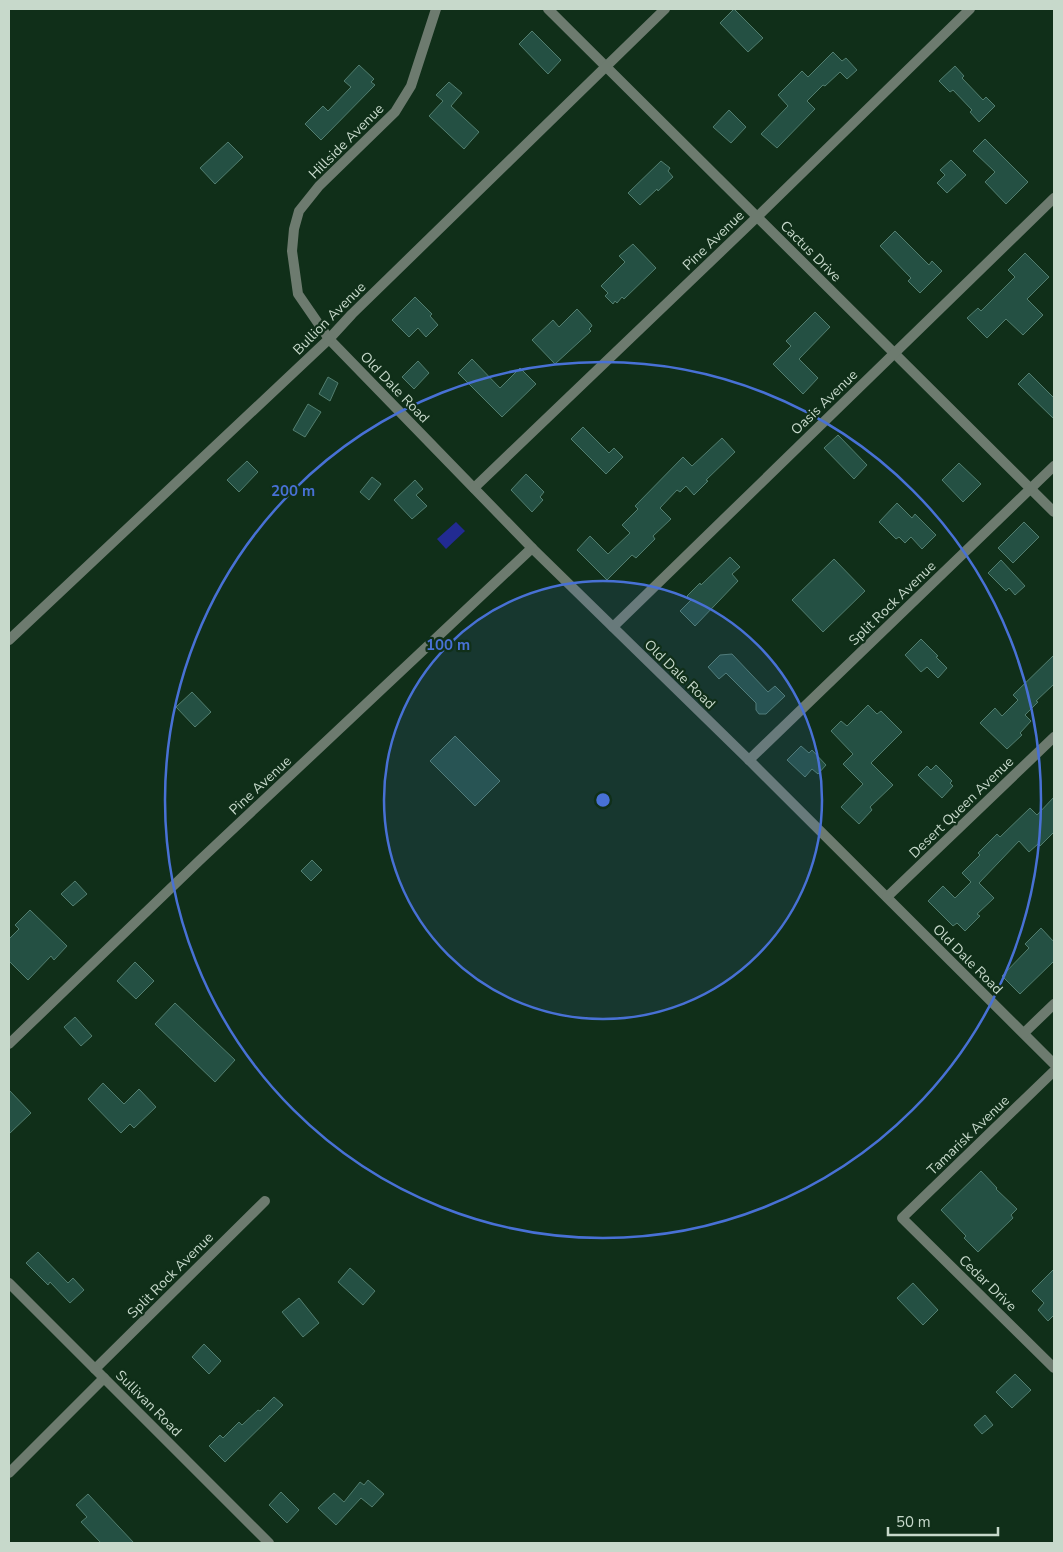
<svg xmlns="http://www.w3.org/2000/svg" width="1063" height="1552" viewBox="0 0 1063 1552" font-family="'Nunito Sans',sans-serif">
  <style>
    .water { fill: #222b92 }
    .building { fill: #245043; stroke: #527e6f }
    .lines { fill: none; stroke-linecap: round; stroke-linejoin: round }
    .minor { stroke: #6d7b6f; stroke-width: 10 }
    .tertiary { stroke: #6d7b6f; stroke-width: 10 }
    .ring { fill: none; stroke: #4871d5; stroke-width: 2.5 }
    .labels { text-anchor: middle; stroke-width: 4.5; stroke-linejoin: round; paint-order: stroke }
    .street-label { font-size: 14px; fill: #c7d9cb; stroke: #102f19 }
    .centre { fill: #4871d5; stroke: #102f19; stroke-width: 2.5 }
    .ring-label { font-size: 15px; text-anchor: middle; font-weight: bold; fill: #4871d5; stroke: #102f19; stroke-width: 4.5; stroke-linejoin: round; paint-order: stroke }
  </style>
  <rect width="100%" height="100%" fill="#102f19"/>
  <!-- water -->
  <path class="water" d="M456 522 465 531 446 549 437 539Z"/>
  <!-- building -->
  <g class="building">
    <path d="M734 9 763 38 748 52 720 23Z"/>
    <path d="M532 31 561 60 548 74 519 44Z"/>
    <path d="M833 52 842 61 846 58 857 70 847 79 840 72 825 86 823 85 807 101 815 109 777 148 761 134 788 106 778 95 802 71 808 77Z"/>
    <path d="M359 65 374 79 371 82 375 85 321 140 305 124 323 106 328 111 351 87 344 81Z"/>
    <path d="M955 66 964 76 962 78 983 100 986 97 995 106 979 122 970 112 972 110 953 90 950 92 939 81Z"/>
    <path d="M449 82 462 93 451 106 479 132 464 149 429 116 443 101 436 95Z"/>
    <path d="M729 110 746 127 731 143 713 127Z"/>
    <path d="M985 139 1028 182 1006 204 985 182 995 172 973 151Z"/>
    <path d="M228 142 243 157 215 184 200 168Z"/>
    <path d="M951 160 966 175 947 193 937 183 945 175 940 170Z"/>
    <path d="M661 161 670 168 668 171 673 177 658 191 657 189 640 205 628 193Z"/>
    <path d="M895 231 929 265 932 261 942 271 920 293 908 281 911 278 880 246Z"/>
    <path d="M633 244 656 268 624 299 622 297 617 303 615 301 613 304 605 296 608 293 601 286 625 262 619 256Z"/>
    <path d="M1025 253 1049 277 1027 299 1043 315 1023 335 1006 319 987 338 967 318 978 308 981 311 1015 277 1008 270Z"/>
    <path d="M415 297 432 314 430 316 438 325 426 337 418 328 409 337 392 320Z"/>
    <path d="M577 309 591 324 592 326 589 329 591 331 555 364 532 340 553 320 559 327Z"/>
    <path d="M815 312 830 327 799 359 818 378 803 394 773 364 791 346 786 341Z"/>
    <path d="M472 359 500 388 520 368 536 384 502 417 458 373Z"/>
    <path d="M418 361 429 373 414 389 402 377Z"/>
    <path d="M1029 373 1054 398V419L1018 384Z"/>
    <path d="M328 377 338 383 330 401 319 394Z"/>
    <path d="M308 404 321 412 305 437 293 430Z"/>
    <path d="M583 427 609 453 614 448 623 457 606 474 571 439Z"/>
    <path d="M838 435 867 465 854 479 824 448Z"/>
    <path d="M722 438 735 452 706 480 708 481 694 495 686 486 680 492 677 490 660 508 671 519 653 536 655 539 636 558 632 555 607 580 577 550 590 536 608 554 630 533 622 525 638 509 635 506 683 457 692 466Z"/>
    <path d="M247 461 258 472 239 492 227 480Z"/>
    <path d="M959 463 981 484 963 502 942 480Z"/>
    <path d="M526 474 544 492 540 497 543 500 532 512 511 490Z"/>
    <path d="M372 477 381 484 369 500 360 492Z"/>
    <path d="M415 480 423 489 416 495 427 506 412 519 394 500Z"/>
    <path d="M897 503 912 518 915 514 936 535 922 549 911 537 905 543 899 537 896 539 879 522Z"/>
    <path d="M1024 522 1039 537 1013 563 998 548Z"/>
    <path d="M730 557 740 567 732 574 738 581 695 626 680 611 691 600 687 596 700 583 701 585Z"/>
    <path d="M834 559 865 591 823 632 792 600Z"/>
    <path d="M1001 560 1025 586 1015 595 1009 588 1006 591 988 573Z"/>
    <path d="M921 639 938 656 936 657 947 668 938 678 927 667 921 672 905 655Z"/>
    <path d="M732 654 768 692 775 686 785 696 766 714H759L756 710V703L726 673 719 679 708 667 720 655Z"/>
    <path d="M1054 655V684L1036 701 1038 702 1025 715 1031 721 1020 733 1022 735 1007 749 980 723 995 708 1002 716 1018 700 1013 695Z"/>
    <path d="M192 692 211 712 195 727 176 707Z"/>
    <path d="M868 705 877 714 881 711 902 732 871 763 893 785 870 807 872 810 859 824 841 807 863 784 843 764 853 754 831 731 841 721 847 726Z"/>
    <path d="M455 736 500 781 475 806 430 761Z"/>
    <path d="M801 746 809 753 812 750 826 765 818 774 812 769 805 777 787 760Z"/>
    <path d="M936 765 952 781 950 783 953 786 942 798 918 775 927 766 931 770Z"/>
    <path d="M1054 797V832L1040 846 1038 844 1029 852 1019 841 979 883 994 898 977 914 980 916 965 931 957 923 953 926 928 901 943 886 955 898 971 882 962 873 980 855 978 853 997 834 1000 837 1030 808 1037 815Z"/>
    <path d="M312 860 322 870 311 881 301 871Z"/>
    <path d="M75 881 87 894 73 906 61 894Z"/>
    <path d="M30 910 67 946 54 960 51 956 28 980 9 961V939L19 929 15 925Z"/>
    <path d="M1041 928 1054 942V961L1020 994 1002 976 1029 948 1025 944Z"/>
    <path d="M135 962 154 981 136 999 117 981Z"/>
    <path d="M175 1003 235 1060 215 1082 155 1024Z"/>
    <path d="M75 1017 92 1036 81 1046 64 1027Z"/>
    <path d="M103 1083 124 1104 139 1089 156 1107 134 1128 130 1124 121 1133 88 1099Z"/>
    <path d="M9 1090 31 1113 9 1134Z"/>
    <path d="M981 1171 997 1188 996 1189 1017 1209 1011 1215 1013 1218 978 1252 964 1238 966 1236 941 1210Z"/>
    <path d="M38 1252 68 1283 73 1278 84 1290 70 1303 50 1282 48 1285 26 1263Z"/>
    <path d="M350 1268 375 1291 363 1305 338 1282Z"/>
    <path d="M1054 1269V1315L1048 1321 1038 1310 1044 1303 1032 1291Z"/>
    <path d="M913 1283 938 1310 923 1325 897 1298Z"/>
    <path d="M299 1298 319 1323 303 1337 282 1312Z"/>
    <path d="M204 1344 221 1361 209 1374 192 1357Z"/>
    <path d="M1015 1374 1031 1390 1012 1408 996 1392Z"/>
    <path d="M274 1397 283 1405 225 1462 209 1446 220 1435 223 1438 239 1422 242 1425 258 1410 260 1411Z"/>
    <path d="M985 1415 993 1425 982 1434 974 1425Z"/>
    <path d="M368 1480 384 1494 372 1507 361 1498 336 1525 318 1508 334 1493 344 1502 360 1482 364 1485Z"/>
    <path d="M281 1492 299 1510 287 1523 269 1505Z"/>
    <path d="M88 1494 134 1543H101L81 1522 87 1517 76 1505Z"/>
  </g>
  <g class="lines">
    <!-- minor -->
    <g class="minor">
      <path d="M436 9 411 86 395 112 319 186 299 211 294 229 292 251 298 294 329 339 532 548 749 760 1054 1064"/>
      <path d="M548 9 1054 512"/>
      <path d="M474 488 757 217 970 9"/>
      <path d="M613 627 1054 198"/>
      <path d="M9 640 329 339 352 314 665 9"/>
      <path d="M749 760 1054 466"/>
      <path d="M887 897 1054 737"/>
      <path d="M1024 1033 1054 1004"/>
      <path d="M9 1044 200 860 532 548"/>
      <path d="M1054 1071 902 1218 1054 1368"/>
      <path d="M95 1369 265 1201"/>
      <path d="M9 1473 104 1378"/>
    </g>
    <!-- tertiary -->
    <path class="tertiary" d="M9 1283 269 1543"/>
  </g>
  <!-- distance rings -->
  <circle cx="603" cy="800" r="219" fill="#4871d5" fill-opacity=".12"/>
  <g class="ring">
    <circle cx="603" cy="800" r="219"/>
    <circle cx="603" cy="800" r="438"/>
  </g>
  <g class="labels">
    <!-- street labels -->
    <g class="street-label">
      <text transform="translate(346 141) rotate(-45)" y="5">Hillside Avenue</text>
      <text transform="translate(713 240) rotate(-44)" y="5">Pine Avenue</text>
      <text transform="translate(811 251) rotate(45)" y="5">Cactus Drive</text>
      <text transform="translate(329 318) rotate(-45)" y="5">Bullion Avenue</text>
      <text transform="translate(395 387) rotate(46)" y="5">Old Dale Road</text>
      <text transform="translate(824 402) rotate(-44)" y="5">Oasis Avenue</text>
      <text transform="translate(892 603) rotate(-44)" y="5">Split Rock Avenue</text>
      <text transform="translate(680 674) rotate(44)" y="5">Old Dale Road</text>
      <text transform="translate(260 785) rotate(-43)" y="5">Pine Avenue</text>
      <text transform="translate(961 807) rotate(-44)" y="5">Desert Queen Avenue</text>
      <text transform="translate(968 959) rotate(45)" y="5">Old Dale Road</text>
      <text transform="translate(968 1135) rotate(-44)" y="5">Tamarisk Avenue</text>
      <text transform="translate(170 1275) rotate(-45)" y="5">Split Rock Avenue</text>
      <text transform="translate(988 1283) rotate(44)" y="5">Cedar Drive</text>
      <text transform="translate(149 1403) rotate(45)" y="5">Sullivan Road</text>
    </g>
  </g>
  <circle cx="603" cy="800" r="8" class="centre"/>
  <g class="ring-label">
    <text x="293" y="496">200 m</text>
    <text x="448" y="650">100 m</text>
  </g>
  <!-- border -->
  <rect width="1063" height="1552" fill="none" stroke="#c7d9cb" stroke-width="20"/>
  <!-- scale -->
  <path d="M888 1527v8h110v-8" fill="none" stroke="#c7d9cb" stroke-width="2.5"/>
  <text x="896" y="1527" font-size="15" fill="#c7d9cb" stroke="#102f19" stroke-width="4" paint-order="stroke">50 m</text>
</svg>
